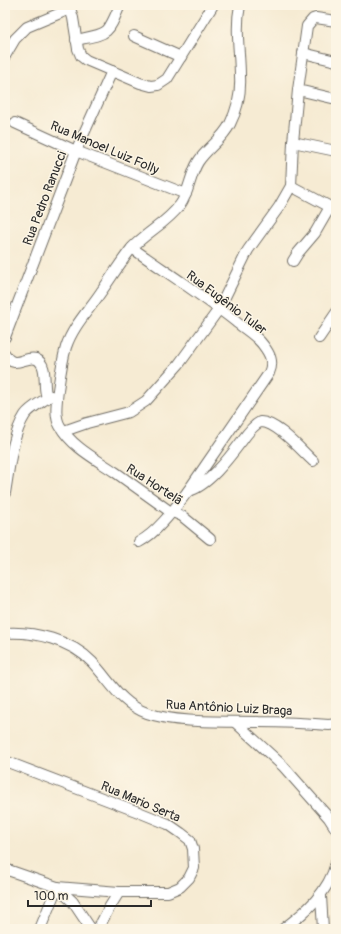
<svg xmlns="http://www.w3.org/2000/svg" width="341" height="934" viewBox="0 0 341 934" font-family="Pangolin,sans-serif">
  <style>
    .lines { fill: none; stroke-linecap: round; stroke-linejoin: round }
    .minor-casing { stroke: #726e66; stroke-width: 12 }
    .minor { stroke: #fff; stroke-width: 10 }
    .labels { text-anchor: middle; stroke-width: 3; stroke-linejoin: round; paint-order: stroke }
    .street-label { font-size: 13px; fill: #2b2b2b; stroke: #fcf5e5 }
  </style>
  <rect width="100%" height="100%" fill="#fcf5e5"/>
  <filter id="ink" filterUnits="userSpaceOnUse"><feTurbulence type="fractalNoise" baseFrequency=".025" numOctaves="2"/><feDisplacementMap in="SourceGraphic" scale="8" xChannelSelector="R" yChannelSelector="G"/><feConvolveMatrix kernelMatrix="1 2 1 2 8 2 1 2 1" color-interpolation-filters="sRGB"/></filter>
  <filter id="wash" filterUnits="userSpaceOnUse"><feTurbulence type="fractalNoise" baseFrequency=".012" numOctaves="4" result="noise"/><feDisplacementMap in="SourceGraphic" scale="16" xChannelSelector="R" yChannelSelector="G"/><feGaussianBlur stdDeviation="0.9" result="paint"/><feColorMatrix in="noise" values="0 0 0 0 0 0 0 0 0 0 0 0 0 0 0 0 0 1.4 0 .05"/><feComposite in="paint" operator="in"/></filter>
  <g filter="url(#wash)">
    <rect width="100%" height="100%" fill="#f6ebd3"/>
  </g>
  <g filter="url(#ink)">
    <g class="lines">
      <!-- minor casing -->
      <g class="minor-casing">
        <g id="minor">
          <path d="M69 5 73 18 78 49 81 56 86 60 140 83 151 86 158 85 167 79 213 5"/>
          <path d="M134 36 181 57"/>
          <path d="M76 40C109 33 107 36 120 5"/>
          <path d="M303 53 336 61"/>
          <path d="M5 56 15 39 27 27 70 9"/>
          <path d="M298 90 336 99"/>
          <path d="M15 123 76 151 186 194"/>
          <path d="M293 142 336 151"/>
          <path d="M291 186 336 210"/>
          <path d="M132 248C166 272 202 295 235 321 244 329 256 335 263 345 270 354 274 362 269 373L188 491C207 487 229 458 241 442 246 435 252 426 260 422 276 421 301 450 313 461"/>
          <path d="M293 261 298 253 315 233 330 207"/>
          <path d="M5 337 76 151 112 71"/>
          <path d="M319 338 336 313"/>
          <path d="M5 354C14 371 25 355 36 359 48 364 43 384 46 394L50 396 56 397"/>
          <path d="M64 431 87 423 129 412 146 401 179 364 219 309 248 250 279 207 291 186 293 142 298 90 307 26 313 19 316 18 336 21"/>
          <path d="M5 493C9 470 12 435 25 415 31 407 42 402 50 396"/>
          <path d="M210 539 182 516 168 510C150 497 133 485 115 472 96 459 72 447 60 426 54 416 57 401 58 390 60 376 62 361 66 347 73 326 89 310 101 292 111 278 120 263 131 249 145 233 167 223 180 205 189 193 190 175 198 162 207 148 222 140 230 124 237 110 241 92 240 76 240 52 235 29 240 5"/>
          <path d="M139 542C158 532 175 508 188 491"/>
          <path d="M5 633C34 631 71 640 92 662 110 681 121 704 147 713 179 724 225 721 259 722 282 722 305 723 329 725L336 724"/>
          <path d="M235 722 283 766 329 818 336 829"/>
          <path d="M5 761 141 813 168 824 181 833 190 840 193 849 194 868 189 878 180 887 168 892H119L57 887"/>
          <path d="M5 869 57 887 73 902 91 929"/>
          <path d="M321 896 323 929"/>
          <path d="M40 929 57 887"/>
          <path d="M98 929 109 908 119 892"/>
          <path d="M283 929C306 912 329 892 336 863"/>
        </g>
      </g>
      <!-- minor -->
      <use href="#minor" class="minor"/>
    </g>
  </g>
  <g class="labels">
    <!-- street labels -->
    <g class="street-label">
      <text transform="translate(105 147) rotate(23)" y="5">Rua Manoel Luiz Folly</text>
      <text transform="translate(44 198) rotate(-69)" y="5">Rua Pedro Ranucci</text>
      <text transform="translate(227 302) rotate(37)" y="5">Rua Eugênio Tuler</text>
      <text transform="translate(155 484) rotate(33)" y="5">Rua Hortelã</text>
      <text transform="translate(229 707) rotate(3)" y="5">Rua Antônio Luiz Braga</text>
      <text transform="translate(141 801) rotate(23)" y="5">Rua Mario Serta</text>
    </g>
  </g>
  <!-- margin -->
  <rect width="341" height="934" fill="none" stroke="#fcf5e5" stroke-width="20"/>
  <!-- scale -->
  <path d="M28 900v6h123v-6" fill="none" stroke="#2b2b2b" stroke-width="2"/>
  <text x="34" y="900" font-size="12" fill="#2b2b2b" stroke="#fcf5e5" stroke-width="3" paint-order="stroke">100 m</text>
</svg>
